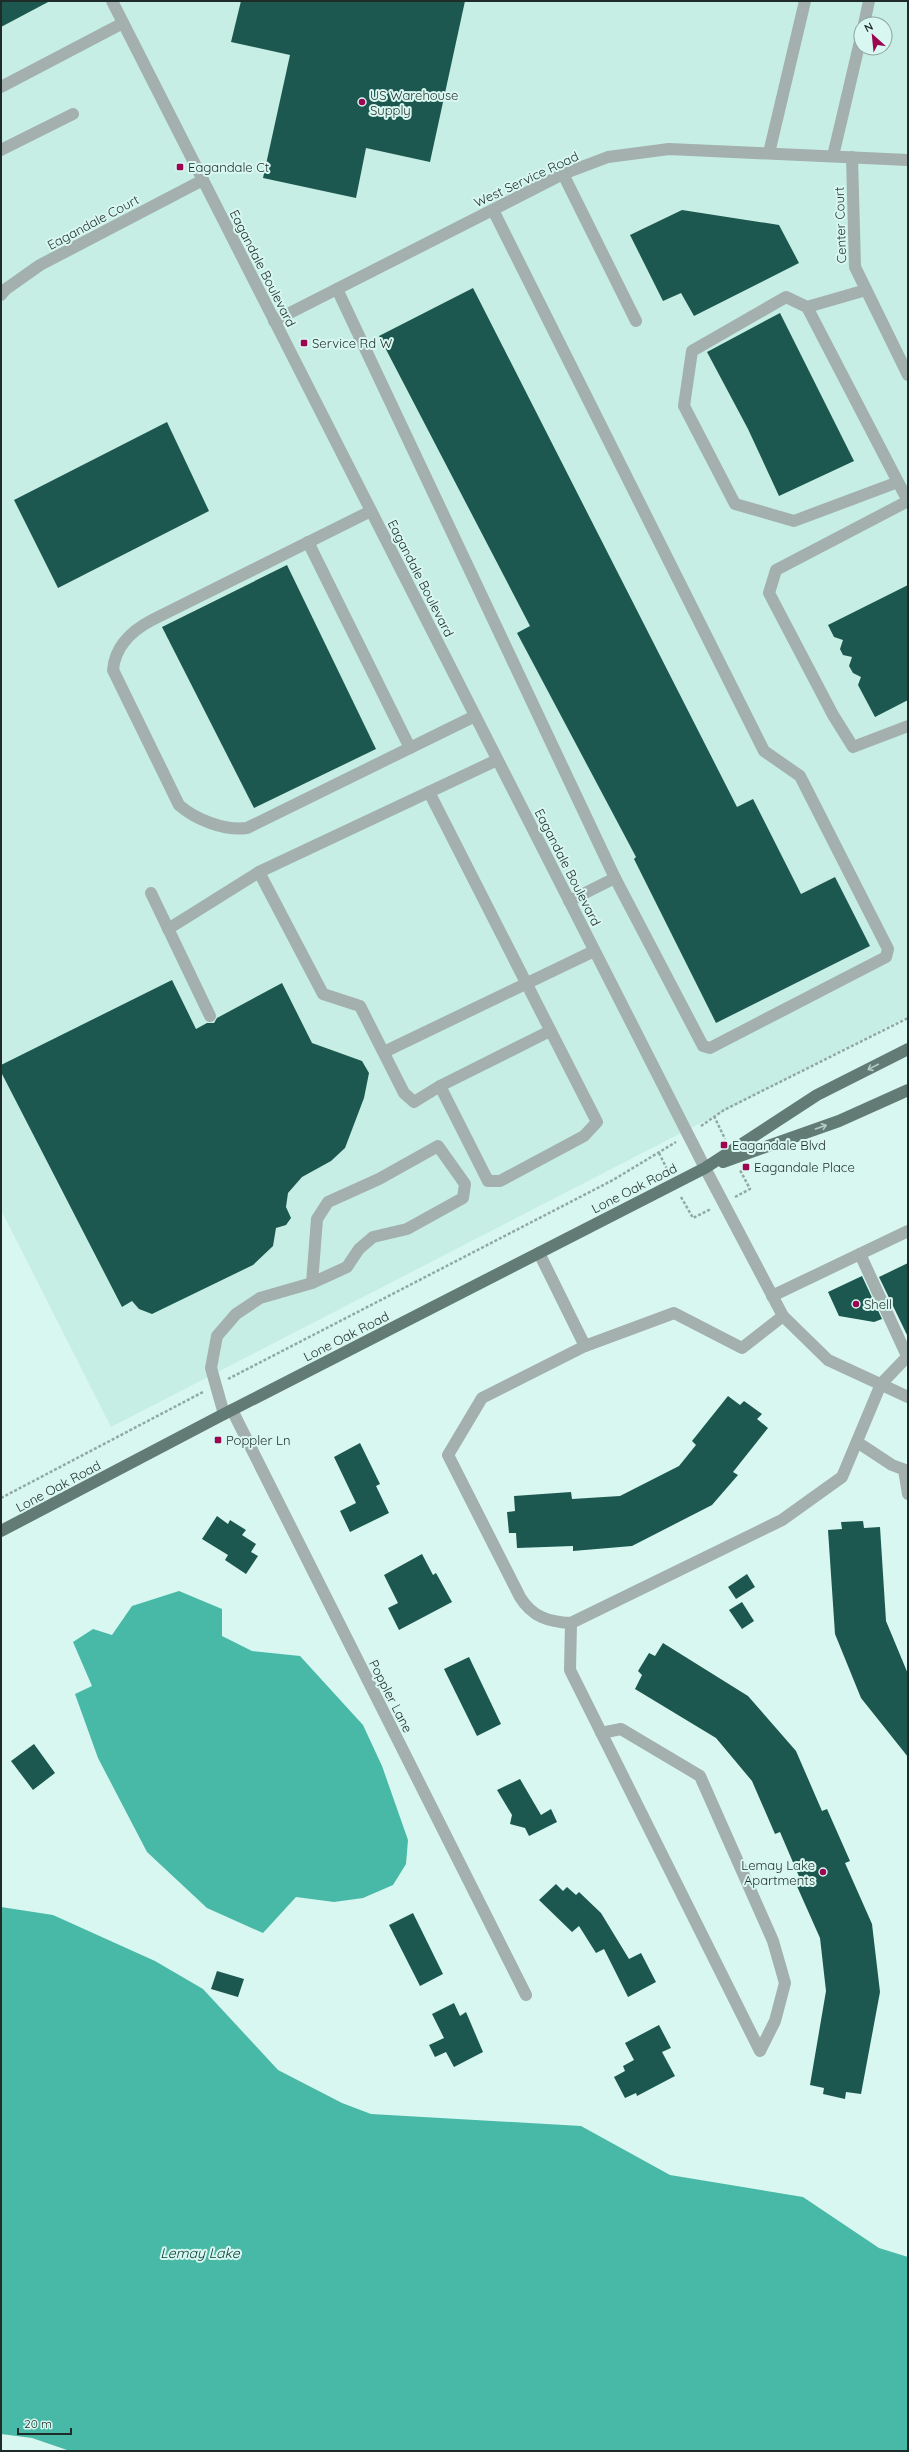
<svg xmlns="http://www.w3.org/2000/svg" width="909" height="2452" viewBox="0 0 909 2452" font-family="Quicksand,sans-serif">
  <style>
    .built { fill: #c6eee5; fill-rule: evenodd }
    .water { fill: #48b9a7 }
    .building { fill: #1c584f }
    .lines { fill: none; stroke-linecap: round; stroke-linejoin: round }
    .path { stroke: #91a9a3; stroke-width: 2.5; stroke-dasharray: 3 2; stroke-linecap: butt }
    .minor { stroke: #a3b0ad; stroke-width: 12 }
    .major { stroke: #637b75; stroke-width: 12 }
    .oneway { stroke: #afccc5 }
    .poi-dot { fill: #9c0550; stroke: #d8f7f0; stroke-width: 1.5 }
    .labels { text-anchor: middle; stroke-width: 4; stroke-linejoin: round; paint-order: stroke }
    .poi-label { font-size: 13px; fill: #1f2b28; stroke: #d8f7f0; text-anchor: start }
    .street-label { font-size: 13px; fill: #1f2b28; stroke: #d8f7f0 }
    .water-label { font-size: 14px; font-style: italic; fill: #043a32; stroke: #d8f7f0 }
  </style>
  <rect width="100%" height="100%" fill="#d8f7f0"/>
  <!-- built -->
  <path class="built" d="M1 1H908V1016L111 1427 1 1210ZM861 24H885V48H861Z"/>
  <!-- water -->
  <g class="water">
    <path d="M179 1591 222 1609V1636L252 1651 300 1656 363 1725 382 1766 408 1840 406 1864 393 1885 363 1898 334 1902 296 1897 263 1933 207 1908 147 1852 98 1758 75 1694 92 1686 73 1642 93 1629 112 1635 132 1606Z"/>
    <path d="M1 1907 53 1915 155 1961 203 1989 278 2070 342 2103 371 2114 581 2126 670 2175 803 2197 879 2248 908 2257V2451H70L32 2438 1 2434Z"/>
  </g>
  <!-- building -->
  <g class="building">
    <path d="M1 1H50L1 27Z"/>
    <path d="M241 1H465L430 162 366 148 356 198 263 178 290 55 231 42Z"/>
    <path d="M682 210 779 225 799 263 694 316 681 293 663 301 630 235Z"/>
    <path d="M473 288 737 807 753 799 801 894 835 877 870 946 716 1023 634 859 636 857 517 633 530 626 379 336Z"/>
    <path d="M780 313 854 461 779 496 748 429 707 352Z"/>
    <path d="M167 422 209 511 58 588 14 500Z"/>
    <path d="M287 565 376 749 254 808 162 627Z"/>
    <path d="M908 585V700L875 717 858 685 861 677 853 673 849 666 852 657 843 655 840 649 843 640 834 637 828 625Z"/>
    <path d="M172 980 196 1029 207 1023H214L217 1018 282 983 312 1043 362 1061 369 1073 364 1098 345 1148 331 1161 302 1177 288 1193 286 1207 291 1218 286 1225 276 1228 273 1246 253 1265 152 1314 139 1309 132 1301 122 1307 1 1072V1065Z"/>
    <path d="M908 1263V1337L879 1277Z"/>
    <path d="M862 1276 882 1319 874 1322 839 1316 828 1292Z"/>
    <path d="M728 1396 740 1405 744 1401 762 1414 757 1419 768 1428 733 1472 738 1475 712 1505 632 1546 573 1551V1546L517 1548 516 1533H509L507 1512 515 1511 514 1496 571 1492 572 1499 620 1496 679 1466 696 1445 692 1441Z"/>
    <path d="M360 1443 380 1484 376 1486 389 1513 350 1532 340 1511 356 1503 334 1457Z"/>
    <path d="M217 1516 228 1524 230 1520 246 1530 242 1535 256 1544 251 1552 258 1556 246 1574 225 1560 228 1555 202 1539Z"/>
    <path d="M863 1521 864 1528 880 1527 886 1621 908 1674V1757L861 1698 835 1634 828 1530 842 1529 841 1522Z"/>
    <path d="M422 1554 433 1575 436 1573 452 1602 399 1630 388 1608 398 1603 384 1575Z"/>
    <path d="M747 1574 755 1587 736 1599 728 1587Z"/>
    <path d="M742 1602 754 1621 742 1629 729 1610Z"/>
    <path d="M663 1643 748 1696 796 1751 822 1811 827 1809 850 1861 845 1863 872 1924 880 1992 861 2094 846 2092 845 2099 823 2094 824 2088 810 2085 826 1991 820 1938 796 1884 801 1881 780 1832 775 1834 752 1781 716 1738 635 1689 642 1675 638 1671 649 1653 655 1656Z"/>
    <path d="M469 1657 501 1724 477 1736 444 1669Z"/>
    <path d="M34 1744 55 1773 33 1790 11 1761Z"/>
    <path d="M520 1779 541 1815 551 1809 557 1822 529 1836 525 1828 510 1824 512 1815 497 1790Z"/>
    <path d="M556 1884 563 1891 567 1887 576 1895 579 1892 601 1913 629 1959 641 1953 656 1982 628 1997 604 1949 596 1953 579 1926 572 1932 539 1900Z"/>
    <path d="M413 1913 443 1974 420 1986 389 1925Z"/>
    <path d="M217 1971 244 1979 238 1997 211 1989Z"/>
    <path d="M454 2003 460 2016 466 2012 483 2052 454 2067 446 2052 435 2057 429 2045 444 2038 432 2014Z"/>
    <path d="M659 2025 671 2048 662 2052 675 2076 637 2096 636 2093 625 2098 614 2077 625 2071 623 2066 634 2060 625 2043Z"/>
  </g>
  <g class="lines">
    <!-- path -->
    <g class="path">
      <path d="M714 1116 725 1139"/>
      <path d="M701 1126 724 1110 908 1018"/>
      <path d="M659 1153 668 1171"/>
      <path d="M681 1197 693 1218 711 1209"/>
      <path d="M735 1197 750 1189 740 1170"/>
      <path d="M228 1379 613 1180 676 1142"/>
      <path d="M1 1498 203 1392"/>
    </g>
    <!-- minor -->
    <g class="minor">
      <path d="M112 1 705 1168 783 1316 828 1360 908 1397"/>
      <path d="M864 24 869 1"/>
      <path d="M1 87 123 23"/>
      <path d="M1 150 73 114"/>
      <path d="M769 153 805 1"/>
      <path d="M833 156 861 37"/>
      <path d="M852 157 855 267 908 375"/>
      <path d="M563 174 636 321"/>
      <path d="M337 289 615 878 703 1046 710 1048 886 957 888 949 800 776 764 751 493 210"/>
      <path d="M1 295 6 289 40 265 203 180"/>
      <path d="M807 307 866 290"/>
      <path d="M274 321 563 174 608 157 669 149 908 160"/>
      <path d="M898 482 794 521 735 504 684 406 692 351 786 297 807 307 898 482 908 501"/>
      <path d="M908 501 776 570 769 593 833 715 853 747 908 726"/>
      <path d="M371 511 152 620C131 631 115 646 113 670L179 805C196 820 225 831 247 828L475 716"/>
      <path d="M308 542 410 748"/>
      <path d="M429 792 597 1122 584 1136 500 1181H488L440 1086"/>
      <path d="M259 872 323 994 360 1006 404 1093 414 1102 440 1086 550 1031"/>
      <path d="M151 893 210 1016"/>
      <path d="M569 901 615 878"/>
      <path d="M168 929 259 872 497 760"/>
      <path d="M384 1052 594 951"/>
      <path d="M539 1253 585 1346"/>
      <path d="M860 1254 907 1356"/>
      <path d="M772 1296 908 1231"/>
      <path d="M783 1316 742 1348 674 1313 585 1346 482 1398 448 1455 520 1597C532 1617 549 1622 571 1623L782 1520 842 1477 881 1384 908 1356"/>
      <path d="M232 1410 526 1995"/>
      <path d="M224 1414 211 1368 217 1336 236 1314 260 1298 312 1283 347 1267 359 1249 373 1237 407 1229 463 1198 465 1184 438 1146 379 1179 328 1202 317 1219 312 1283"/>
      <path d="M857 1442 892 1465 908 1471"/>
      <path d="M904 1470 908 1494"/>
      <path d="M571 1623 570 1670 760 2051 775 2021 785 1983 773 1941 700 1776 621 1729 601 1733"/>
    </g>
    <!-- major -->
    <g class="major">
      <path d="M723 1162 839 1121 908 1090"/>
      <path d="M1 1531 224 1414 705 1168 817 1095 908 1049"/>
    </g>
  </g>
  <!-- one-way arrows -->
  <defs><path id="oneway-shaft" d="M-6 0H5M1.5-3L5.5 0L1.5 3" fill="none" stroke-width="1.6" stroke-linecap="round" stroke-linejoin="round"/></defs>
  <g class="oneway">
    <use href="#oneway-shaft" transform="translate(873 1067) rotate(153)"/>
    <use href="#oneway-shaft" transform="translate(821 1127) rotate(-19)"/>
  </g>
  <!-- markers -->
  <g class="poi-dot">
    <circle cx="362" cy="102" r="4"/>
    <rect x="176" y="163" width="8" height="8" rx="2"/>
    <rect x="300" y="339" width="8" height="8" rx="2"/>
    <rect x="720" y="1141" width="8" height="8" rx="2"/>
    <rect x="742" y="1163" width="8" height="8" rx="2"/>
    <circle cx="856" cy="1304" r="4"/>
    <rect x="214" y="1436" width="8" height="8" rx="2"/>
    <circle cx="823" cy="1872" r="4"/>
  </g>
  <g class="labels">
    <!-- poi labels -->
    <g class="poi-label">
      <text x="370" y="100">US Warehouse<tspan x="370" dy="15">Supply</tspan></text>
      <text x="188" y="172">Eagandale Ct</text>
      <text x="312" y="348">Service Rd W</text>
      <text x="732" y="1150">Eagandale Blvd</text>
      <text x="754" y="1172">Eagandale Place</text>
      <text x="864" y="1309">Shell</text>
      <text x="226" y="1445">Poppler Ln</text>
      <text x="815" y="1870" text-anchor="end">Lemay Lake<tspan x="815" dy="15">Apartments</tspan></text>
    </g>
    <!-- street labels -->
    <g class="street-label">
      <text transform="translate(526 179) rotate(-25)" y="5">West Service Road</text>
      <text transform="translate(93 222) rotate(-28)" y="5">Eagandale Court</text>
      <text transform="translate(840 225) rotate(-92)" y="5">Center Court</text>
      <text transform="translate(263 268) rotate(63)" y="5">Eagandale Boulevard</text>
      <text transform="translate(421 578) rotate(63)" y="5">Eagandale Boulevard</text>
      <text transform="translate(568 867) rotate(63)" y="5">Eagandale Boulevard</text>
      <text transform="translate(634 1188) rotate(-27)" y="5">Lone Oak Road</text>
      <text transform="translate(346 1336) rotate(-27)" y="5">Lone Oak Road</text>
      <text transform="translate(58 1486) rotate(-28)" y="5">Lone Oak Road</text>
      <text transform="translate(391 1696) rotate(63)" y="5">Poppler Lane</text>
    </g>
    <!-- water labels -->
    <g class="water-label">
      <text x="200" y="2258">Lemay Lake</text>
    </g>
  </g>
  <!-- border -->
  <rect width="909" height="2452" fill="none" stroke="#1f2b28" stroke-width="4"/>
  <!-- north arrow -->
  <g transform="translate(873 36) rotate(333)"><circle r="19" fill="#d8f7f0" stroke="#8ea5a0"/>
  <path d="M0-3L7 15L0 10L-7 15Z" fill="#9c0550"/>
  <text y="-6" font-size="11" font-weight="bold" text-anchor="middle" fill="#1f2b28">N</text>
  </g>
  <!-- scale -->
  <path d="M18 2428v6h53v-6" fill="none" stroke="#1f2b28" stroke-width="2"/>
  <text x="24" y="2428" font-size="12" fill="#1f2b28" stroke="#d8f7f0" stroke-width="3" paint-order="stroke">20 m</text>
</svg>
